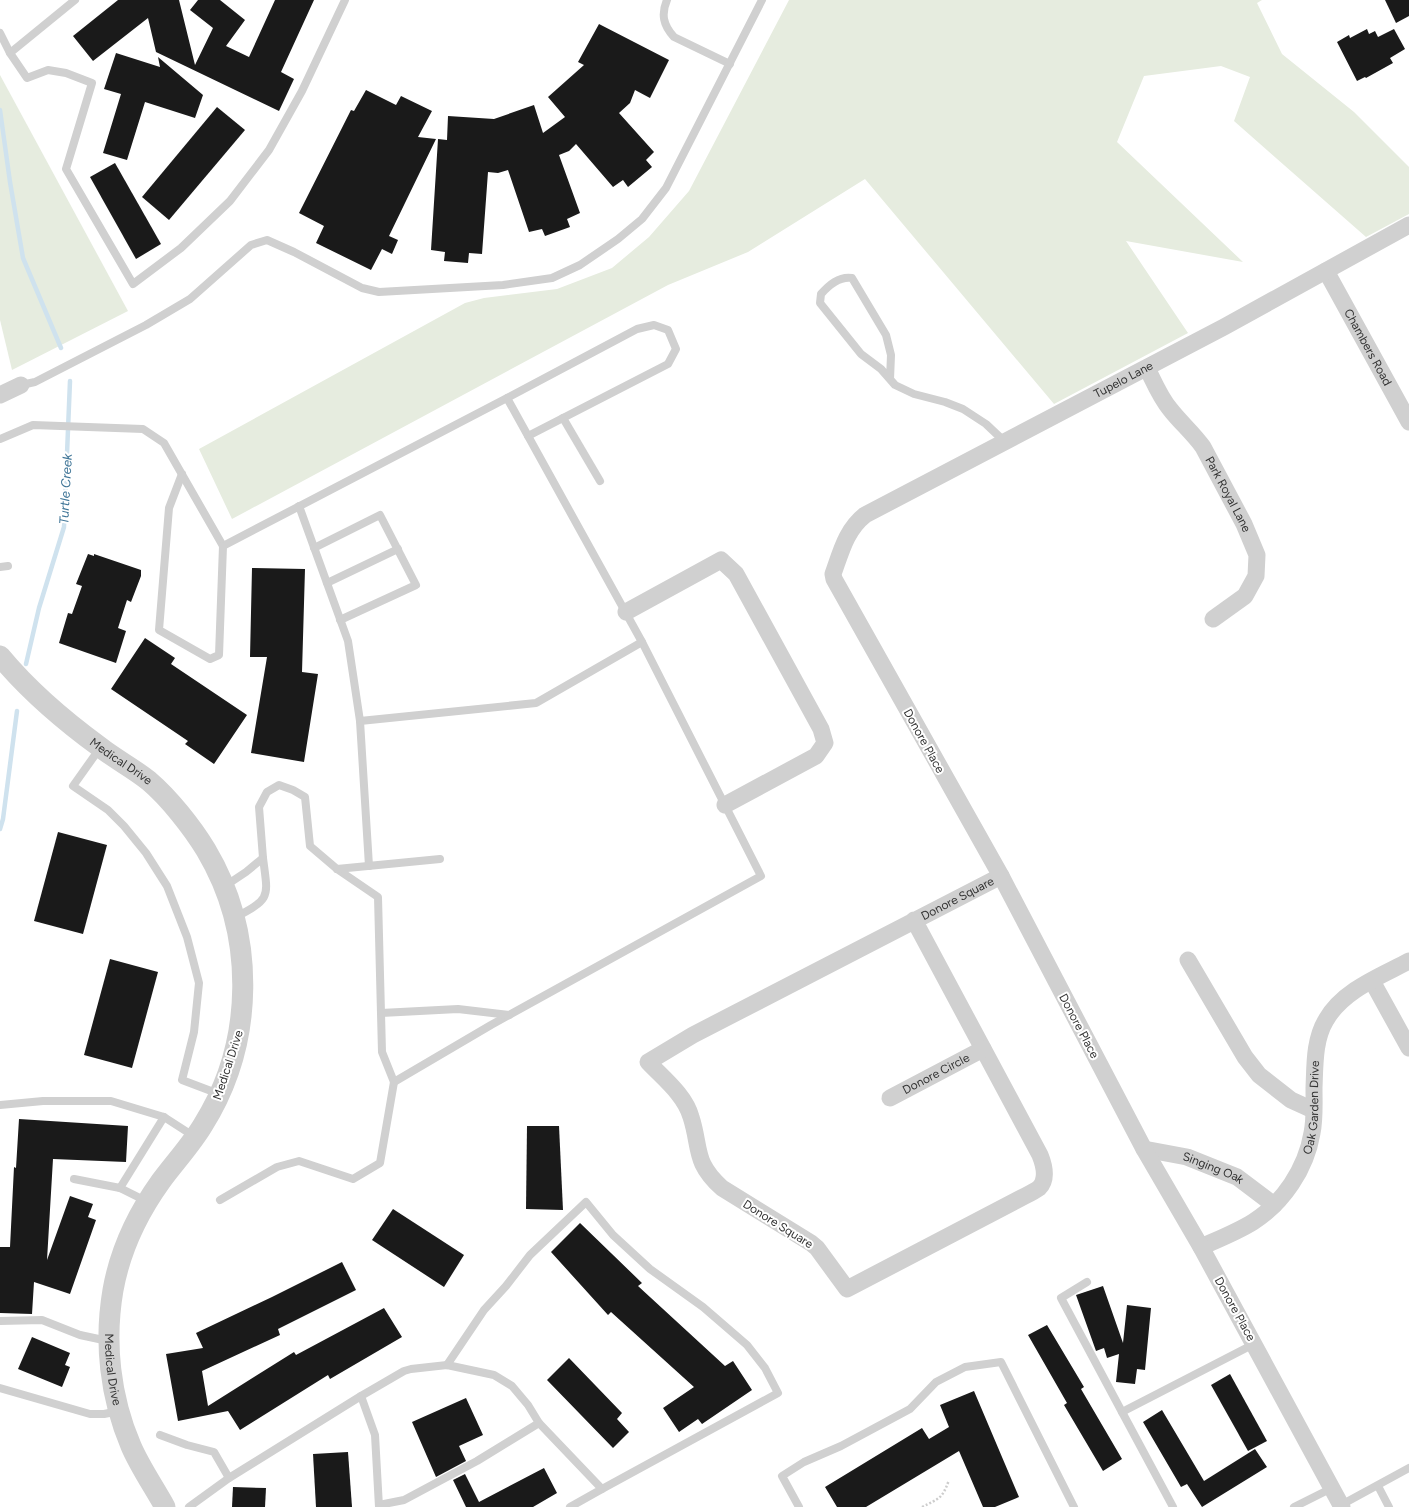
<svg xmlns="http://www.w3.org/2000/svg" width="1409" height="1507" viewBox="0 0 1409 1507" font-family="Figtree,sans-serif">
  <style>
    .green { fill: #e6ecdf }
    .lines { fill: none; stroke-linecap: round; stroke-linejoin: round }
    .stream { stroke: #cfe2ee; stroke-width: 4.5 }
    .building { fill: #1a1a1a }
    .path { stroke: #cdcdcd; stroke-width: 2.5; stroke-dasharray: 2 2; stroke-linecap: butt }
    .service { stroke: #d0d0d0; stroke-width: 8 }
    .minor { stroke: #d0d0d0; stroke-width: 17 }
    .tertiary { stroke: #d0d0d0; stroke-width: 21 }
    .labels { text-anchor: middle; stroke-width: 4; stroke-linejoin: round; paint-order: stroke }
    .street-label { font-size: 12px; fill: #333; stroke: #fff }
    .water-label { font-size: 13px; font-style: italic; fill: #3f7597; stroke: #fff }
  </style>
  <rect width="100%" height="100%" fill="#fff"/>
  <!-- green -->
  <g class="green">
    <path d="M789 0H1262L1257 3 1282 54 1354 112 1409 167V214L1366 237 1234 121 1250 77 1221 66 1144 76 1117 142 1243 262 1126 241 1188 333 1054 404 865 179 748 252 668 285 232 519 199 449 465 303 484 298 557 289 612 268 649 237 689 191Z"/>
    <path d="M0 75 128 311 12 370 0 320Z"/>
  </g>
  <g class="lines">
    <!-- stream -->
    <g class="stream">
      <path d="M0 110 10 182 23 258 61 348"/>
      <path d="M26 664 39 608 64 527 70 381"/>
      <path d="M0 829 3 819 17 711"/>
    </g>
  </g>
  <!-- building -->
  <g class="building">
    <path d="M118 0H179L195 65 213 28 190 10 198 0H220L245 20 226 46 249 57 275 0H314L281 72 294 79 279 111 156 52 148 18 93 61 73 36Z"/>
    <path d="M1385 0H1409V16L1396 23Z"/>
    <path d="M599 24 669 60 650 98 635 90 630 103 619 113 654 152 646 160 652 167 628 187 623 180 613 187 576 144 569 151 559 155 580 213 567 219 570 227 545 236 542 229 529 232 508 170 498 173 488 172 482 254 469 253 468 263 444 261 445 252 431 250 438 139 447 140 448 116 494 119 534 105 543 133 565 117 548 97 584 65 578 62Z"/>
    <path d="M1367 29 1369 34 1375 31 1378 37 1394 29 1405 49 1390 58 1393 63 1366 78 1365 77 1357 81 1337 42 1349 35 1350 38Z"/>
    <path d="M116 53 160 67 158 57 203 95 195 118 145 102 127 160 103 153 121 94 104 89Z"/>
    <path d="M366 90 396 105 401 96 432 111 418 137 436 139 389 236 398 240 392 254 382 249 371 270 316 243 324 226 299 213 351 110 354 111Z"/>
    <path d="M217 107 245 130 169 220 142 197Z"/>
    <path d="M115 163 161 244 136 259 90 177Z"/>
    <path d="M88 554 94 556V554L141 570V576L131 602 127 600 118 628 126 631 116 663 59 643 68 613 72 614 82 586 76 584Z"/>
    <path d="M252 568 305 569 302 672 318 674 304 762 251 753 267 657H250Z"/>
    <path d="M145 638 175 658 171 664 247 715 214 764 185 744 188 741 111 689Z"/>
    <path d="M58 832 107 845 83 934 34 921Z"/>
    <path d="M110 959 158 972 132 1068 84 1055Z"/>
    <path d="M19 1119 128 1126 126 1162 53 1159 47 1260 70 1196 93 1204 88 1217 96 1220 70 1294 34 1282 32 1314 0 1313V1247H10L14 1167 16 1168Z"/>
    <path d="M527 1126H559L563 1210 526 1209Z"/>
    <path d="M393 1209 464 1255 444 1287 372 1240Z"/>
    <path d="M580 1223 642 1283 638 1286 725 1366 733 1361 752 1390 702 1424 698 1419 679 1432 663 1408 694 1387 611 1312 608 1315 551 1252Z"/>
    <path d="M342 1262 356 1290 278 1329 280 1335 202 1371 208 1406 294 1352 296 1355 384 1308 402 1337 330 1379 328 1375 240 1430 228 1411 178 1421 166 1354 203 1348 196 1333 272 1297Z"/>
    <path d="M1103 1286 1123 1343 1127 1305 1151 1308 1145 1370 1137 1369 1135 1384 1116 1382 1119 1354 1107 1358 1104 1348 1096 1351 1076 1295Z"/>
    <path d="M1047 1325 1084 1387 1081 1389 1122 1459 1103 1471 1064 1405 1067 1403 1028 1335Z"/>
    <path d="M32 1337 70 1353 65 1365 70 1367 62 1387 18 1369Z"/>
    <path d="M569 1358 622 1413 617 1419 629 1432 613 1448 547 1380Z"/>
    <path d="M1230 1374 1267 1441 1248 1451 1211 1385Z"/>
    <path d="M974 1391 1019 1497 995 1507H983L959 1451 866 1507H837L825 1487 922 1428 929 1439 949 1427 940 1405Z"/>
    <path d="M466 1398 483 1435 459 1446 466 1461 436 1477 412 1422Z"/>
    <path d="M1162 1410 1204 1481 1255 1449 1267 1467 1202 1507 1187 1484 1181 1487 1143 1422Z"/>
    <path d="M348 1452 352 1507H316L313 1454Z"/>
    <path d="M544 1468 557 1493 533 1507H466L453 1480 465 1474 479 1502Z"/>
    <path d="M233 1487 266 1488 265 1507H232Z"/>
  </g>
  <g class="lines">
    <!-- path -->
    <path class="path" d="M922 1507C940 1498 942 1499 949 1480"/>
    <!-- service -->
    <g class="service">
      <path d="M667 0C661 14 663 25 674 37L730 64"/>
      <path d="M0 33 10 53 27 78 48 70 66 73 92 83 66 169 133 284 181 248 230 201 269 150 302 91 345 0"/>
      <path d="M10 53 75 0"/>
      <path d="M890 379 891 355 886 335 852 278C839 276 829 285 821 294L820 303 861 354 881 369 895 385 914 394 945 402 963 409 986 424 1005 442"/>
      <path d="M21 385 35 382 146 325 190 299 251 245 267 240 294 252 362 288 379 292 503 285 552 278 580 265 618 239 642 219 666 188 762 0"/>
      <path d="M507 398 637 329 654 325 668 330 676 349 668 364 528 436"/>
      <path d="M563 418 600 481"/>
      <path d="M0 439 33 425 143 429 164 443 223 546 507 398 642 642 761 876 491 1025 394 1082 380 1163 353 1179 299 1161 277 1167 220 1200"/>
      <path d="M182 474 169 508 159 630 210 659 219 655 223 546"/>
      <path d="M299 506 348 641 360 721 536 703 642 642"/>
      <path d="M314 548 380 515 416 585 340 620"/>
      <path d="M0 567 8 566"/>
      <path d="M327 583 398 549"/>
      <path d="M360 721 369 866"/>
      <path d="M100 748 73 786 108 810 124 826 146 853 167 886 187 937 199 983 194 1032 182 1080 219 1094"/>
      <path d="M263 858 259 807 267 792 279 785 293 790 305 797 310 846 337 869 378 897 382 1052 394 1082"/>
      <path d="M337 869 440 859"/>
      <path d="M225 886 246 872 263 858C268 898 272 898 234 918"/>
      <path d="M381 1013 458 1009 509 1015"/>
      <path d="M0 1105 43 1101H111L164 1117 195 1137"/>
      <path d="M74 1179 120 1188 146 1201"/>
      <path d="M120 1188 164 1117"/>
      <path d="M1087 1282 1061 1298 1122 1412 1254 1344"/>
      <path d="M0 1321 42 1320 80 1335 108 1341"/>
      <path d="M447 1365 484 1310 506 1286 530 1255 586 1202 613 1235 650 1269 703 1307 747 1345 765 1368 778 1393 602 1489"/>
      <path d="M0 1388 90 1414H104L119 1411"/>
      <path d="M361 1396 375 1435 379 1507"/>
      <path d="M1122 1412 1173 1507"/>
      <path d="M160 1435 187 1445 214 1452 229 1478 361 1396 404 1371 411 1369 447 1365 494 1375 512 1386 528 1405 539 1423"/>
      <path d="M1378 1486 1389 1507"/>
      <path d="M379 1505 404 1500 477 1461 539 1423 602 1489 570 1507"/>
      <path d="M1341 1505 1409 1468"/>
      <path d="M189 1507 229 1478"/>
      <path d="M799 1507 782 1476 804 1462 841 1446 910 1409 936 1382 965 1367 1001 1362 1074 1507"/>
      <path d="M1294 1507 1332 1488"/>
    </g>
    <!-- minor -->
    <g class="minor">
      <path id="s1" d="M1326 271 1409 422"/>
      <path id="s2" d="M1147 368C1154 382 1160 397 1170 409 1180 422 1193 433 1203 447L1244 524 1257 555 1256 576 1245 596 1213 619"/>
      <path d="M0 395 21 385"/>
      <path d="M626 612 721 560 736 574 821 729 825 743 816 756 725 805"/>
      <path id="s3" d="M914 920 1040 1155C1044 1165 1048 1179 1039 1188 1035 1191 1029 1194 1025 1196L847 1289 817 1248 811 1243 722 1188C693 1162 701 1148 691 1117 685 1095 663 1078 648 1062L693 1035 1001 876"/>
      <path d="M1188 960 1245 1057 1259 1075 1291 1100 1313 1110"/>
      <path d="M1372 981 1409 1048"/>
      <path id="s4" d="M890 1098 983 1049"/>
      <path id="s5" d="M1144 1149 1187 1157 1237 1177 1274 1205"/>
      <path id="s6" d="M1201 1247C1219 1239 1237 1232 1253 1222 1283 1203 1306 1169 1312 1133 1315 1119 1314 1103 1314 1088 1315 1065 1314 1040 1326 1020 1343 990 1381 976 1409 961"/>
      <path id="s7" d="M1342 1507 1201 1247 1144 1149 1001 876 834 579 833 574C841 552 846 530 865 515L1224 327 1409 225"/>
    </g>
    <!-- tertiary -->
    <path class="tertiary" id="s8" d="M0 656C29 691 63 720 100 747 115 759 133 768 149 781 169 798 192 827 206 850 256 934 255 1042 203 1125 191 1145 175 1162 161 1181 138 1213 120 1251 113 1290 104 1342 110 1397 131 1446 140 1467 154 1487 165 1507"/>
  </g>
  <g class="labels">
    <!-- street labels -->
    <g class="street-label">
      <text dy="4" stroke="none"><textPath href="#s1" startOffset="87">Chambers Road</textPath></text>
      <text dy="4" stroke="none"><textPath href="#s7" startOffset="1423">Tupelo Lane</textPath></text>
      <text dy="4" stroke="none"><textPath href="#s2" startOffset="151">Park Royal Lane</textPath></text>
      <text transform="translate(924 741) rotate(61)" y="4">Donore Place</text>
      <text dy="4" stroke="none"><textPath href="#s8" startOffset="161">Medical Drive</textPath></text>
      <text dy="4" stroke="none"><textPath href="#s3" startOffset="1182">Donore Square</textPath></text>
      <text transform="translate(1079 1026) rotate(62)" y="4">Donore Place</text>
      <text transform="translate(228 1065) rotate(-72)" y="4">Medical Drive</text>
      <text dy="4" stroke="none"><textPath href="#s4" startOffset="52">Donore Circle</textPath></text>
      <text dy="4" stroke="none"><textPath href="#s6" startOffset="193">Oak Garden Drive</textPath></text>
      <text dy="4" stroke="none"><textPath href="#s5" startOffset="72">Singing Oak</textPath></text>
      <text transform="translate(778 1224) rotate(32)" y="4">Donore Square</text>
      <text transform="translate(1235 1309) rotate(61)" y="4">Donore Place</text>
      <text dy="4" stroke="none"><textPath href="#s8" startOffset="844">Medical Drive</textPath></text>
    </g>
    <!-- water labels -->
    <g class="water-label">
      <text transform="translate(65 489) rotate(-87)" y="5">Turtle Creek</text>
    </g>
  </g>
</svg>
